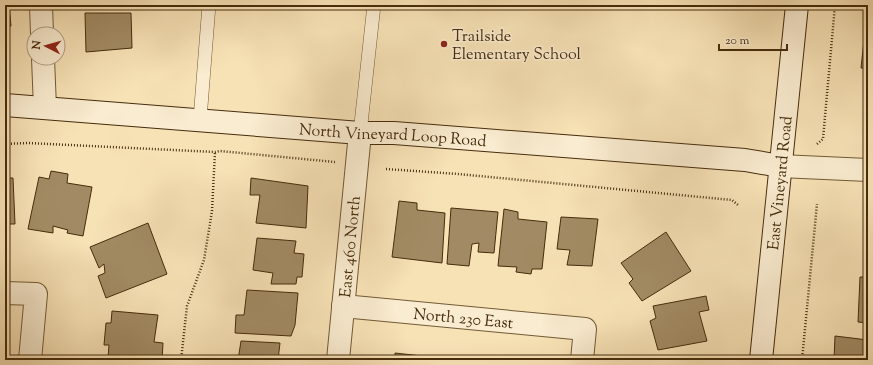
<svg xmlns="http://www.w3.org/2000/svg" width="873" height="365" viewBox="0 0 873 365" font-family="'Sorts Mill Goudy',serif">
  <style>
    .building { fill: #a28b64; stroke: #462c0c }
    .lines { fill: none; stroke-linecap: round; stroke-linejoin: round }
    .lane-casing { stroke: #725a36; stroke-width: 14 }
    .street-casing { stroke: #725a36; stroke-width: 24 }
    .secondary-casing { stroke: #462c0c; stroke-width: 24 }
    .path { stroke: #462c0c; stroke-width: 2.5; stroke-dasharray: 1 2; stroke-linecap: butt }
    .lane { stroke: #faecd0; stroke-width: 13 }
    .street { stroke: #faecd0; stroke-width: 22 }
    .secondary { stroke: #faecd0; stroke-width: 22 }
    .poi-dot { fill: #8f2418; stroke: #faecd0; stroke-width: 1.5 }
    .labels { text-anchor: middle; stroke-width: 3; stroke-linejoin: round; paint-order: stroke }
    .poi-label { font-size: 16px; fill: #462c0c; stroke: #faecd0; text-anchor: start }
    .street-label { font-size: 16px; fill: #462c0c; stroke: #faecd0 }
  </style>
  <rect width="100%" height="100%" fill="#f7e2b6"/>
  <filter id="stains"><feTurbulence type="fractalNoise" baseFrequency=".005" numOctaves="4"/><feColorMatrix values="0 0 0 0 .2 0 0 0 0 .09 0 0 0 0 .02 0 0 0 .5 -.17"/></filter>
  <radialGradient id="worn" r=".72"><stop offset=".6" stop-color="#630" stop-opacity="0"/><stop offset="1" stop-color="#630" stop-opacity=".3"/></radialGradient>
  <!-- building -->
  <g class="building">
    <path d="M5 5H9L11 26 5 27Z"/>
    <path d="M85 13H131L132 48 86 52Z"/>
    <path d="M864 40 868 41V68H861Z"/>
    <path d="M51 171 68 174 67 183 92 187 83 236 67 233 68 230 53 226V233L28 229 39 177 49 179Z"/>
    <path d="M5 178H13L15 224H5Z"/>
    <path d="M251 178 308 186 306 228 256 223 260 195H250Z"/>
    <path d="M399 201 417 203V210L445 213 442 263 392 257Z"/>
    <path d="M451 208 498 212 494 253 478 252 479 243 472 244 469 266 447 264Z"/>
    <path d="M504 209 518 212V219L547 222 542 269H532L531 274 516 272 517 267 498 266Z"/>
    <path d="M561 217 598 219 592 266 567 265 570 250 557 249Z"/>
    <path d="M148 223 167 274 106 298 98 276 105 273 104 264 99 268 90 247Z"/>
    <path d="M666 232 691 271 642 301 629 283 633 279 621 263Z"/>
    <path d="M257 238 296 241 294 253 304 254 302 277H297L296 284H271L273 273 253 270Z"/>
    <path d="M860 277H868V323L858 322Z"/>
    <path d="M247 290 298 293 295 325 291 336 235 333 236 315H244Z"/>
    <path d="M706 296 709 310 699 312 707 341 658 350 650 321 656 318 653 306Z"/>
    <path d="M112 311 158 315 154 342 163 343 162 360 108 358 109 345H104L106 323H111Z"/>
    <path d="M835 336 868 340V360H834Z"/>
    <path d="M241 341 280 343 278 360H238Z"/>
    <path d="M395 353 440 358V360H395Z"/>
  </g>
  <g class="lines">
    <!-- lane casing -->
    <g class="lane-casing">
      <g id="lane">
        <path d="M200 119 209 5"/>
        <path d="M360 133 374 5"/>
      </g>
    </g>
    <!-- street casing -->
    <g class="street-casing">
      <g id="street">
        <path d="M41 5 42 34"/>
        <path d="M43 58 45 108"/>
        <path d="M780 166 868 170"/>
        <path d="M5 293 36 294 30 360"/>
        <path id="s1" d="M343 306 585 329 582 360"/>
        <path id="s2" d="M338 360 360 133"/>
      </g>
    </g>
    <!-- secondary casing -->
    <g class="secondary-casing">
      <g id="secondary">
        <path id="s3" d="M5 105 360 133H394L745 160 780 166"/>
        <path id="s4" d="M761 360 797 5"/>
      </g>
    </g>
    <!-- path -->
    <g class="path">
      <path d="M5 144 28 143 215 152 220 151 335 162"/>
      <path d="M817 144 823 139 835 5"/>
      <path d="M386 169 458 174 732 200 738 205"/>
      <path d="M181 360 187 306 204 260 212 211 215 152"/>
      <path d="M802 360 817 204"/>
    </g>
    <!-- lane -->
    <use href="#lane" class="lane"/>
    <!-- street -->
    <use href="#street" class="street"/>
    <!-- secondary -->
    <use href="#secondary" class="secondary"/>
  </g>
  <!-- markers -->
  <circle class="poi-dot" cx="444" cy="44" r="4"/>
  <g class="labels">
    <!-- poi labels -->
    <g class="poi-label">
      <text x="452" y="41">Trailside<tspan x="452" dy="18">Elementary School</tspan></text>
    </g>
    <!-- street labels -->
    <g class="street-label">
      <text dy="6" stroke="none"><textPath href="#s3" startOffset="389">North Vineyard Loop Road</textPath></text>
      <text dy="6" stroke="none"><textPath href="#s4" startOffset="178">East Vineyard Road</textPath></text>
      <text dy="6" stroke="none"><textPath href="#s2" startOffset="114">East 460 North</textPath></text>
      <text dy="6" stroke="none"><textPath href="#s1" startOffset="121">North 230 East</textPath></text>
    </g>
  </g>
  <!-- margin -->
  <rect width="873" height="365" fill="none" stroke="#f7e2b6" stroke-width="20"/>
  <rect x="6" y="6" width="861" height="353" fill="none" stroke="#462c0c" stroke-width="2"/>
  <rect x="10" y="10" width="853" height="345" fill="none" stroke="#462c0c"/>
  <!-- north arrow -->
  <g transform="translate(46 46) rotate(276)"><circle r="19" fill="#faecd0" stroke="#b29f82"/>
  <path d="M0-3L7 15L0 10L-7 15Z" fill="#8f2418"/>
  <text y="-6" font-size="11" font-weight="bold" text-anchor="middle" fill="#462c0c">N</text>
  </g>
  <!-- scale -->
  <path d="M719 44v6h68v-6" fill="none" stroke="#462c0c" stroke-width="2"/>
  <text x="725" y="44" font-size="12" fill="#462c0c" stroke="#faecd0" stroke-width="3" paint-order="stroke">20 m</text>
  <rect width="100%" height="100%" filter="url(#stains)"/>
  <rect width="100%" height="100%" fill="url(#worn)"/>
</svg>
